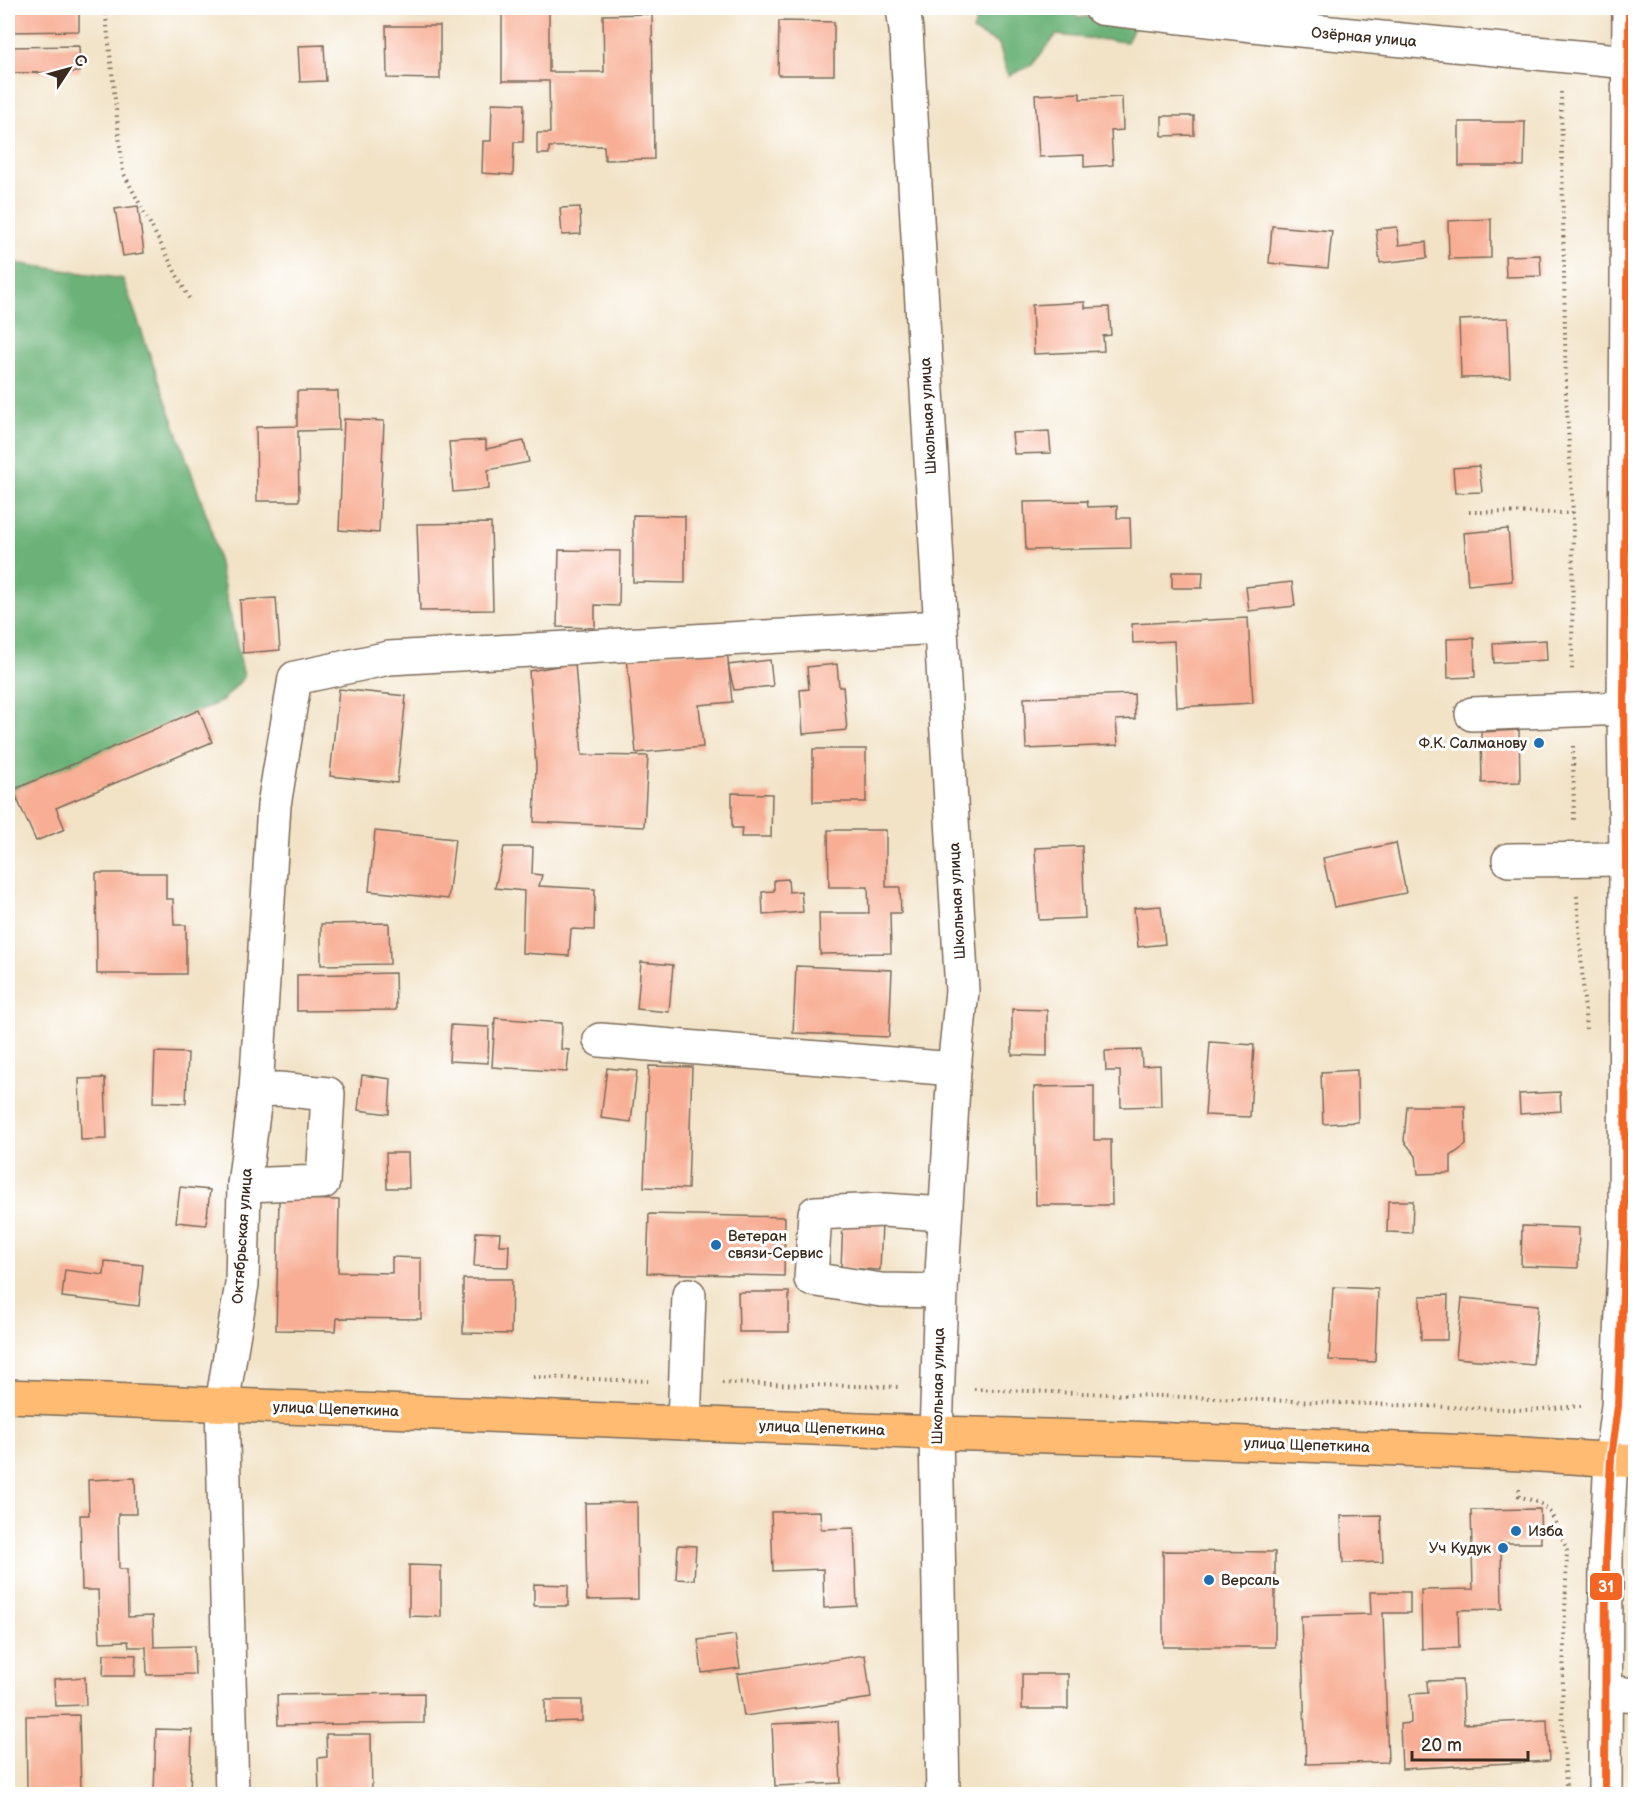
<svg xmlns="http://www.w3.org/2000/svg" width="1643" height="1802" viewBox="0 0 1643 1802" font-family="'Balsamiq Sans',sans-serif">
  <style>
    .forest { fill: #6cb278; stroke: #546e4b; stroke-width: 1.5 }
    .building { fill: #f8ae94 }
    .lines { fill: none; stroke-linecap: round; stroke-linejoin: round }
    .minor-casing { stroke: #7b6b59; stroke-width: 36 }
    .major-casing { stroke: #7b6b59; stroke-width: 36 }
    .path { stroke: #7b6b59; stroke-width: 4; stroke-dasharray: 1.5 4.5; stroke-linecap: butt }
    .minor { stroke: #fff; stroke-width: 33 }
    .major { stroke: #febb71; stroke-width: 33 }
    .bus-1-casing { stroke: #fff; stroke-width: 12 }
    .bus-1 { stroke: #f26522; stroke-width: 8 }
    .poi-dot { fill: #1f6fb2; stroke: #fff; stroke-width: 2 }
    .labels { text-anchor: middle; stroke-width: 6; stroke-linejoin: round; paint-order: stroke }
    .street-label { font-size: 15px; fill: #3b2a1e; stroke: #fff }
    .poi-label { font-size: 15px; fill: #3b2a1e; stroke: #fff; text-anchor: start }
    .line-badge { stroke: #fff; stroke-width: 2 }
    .badge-label { font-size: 16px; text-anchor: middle; font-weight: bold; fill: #fff }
  </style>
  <rect width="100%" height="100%" fill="#fff"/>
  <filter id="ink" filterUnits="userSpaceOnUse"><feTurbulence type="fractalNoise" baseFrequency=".0167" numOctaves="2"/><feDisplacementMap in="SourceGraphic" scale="12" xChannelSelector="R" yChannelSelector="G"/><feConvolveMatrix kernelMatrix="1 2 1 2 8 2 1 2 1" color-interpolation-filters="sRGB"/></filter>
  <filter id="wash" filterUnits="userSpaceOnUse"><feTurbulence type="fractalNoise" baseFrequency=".008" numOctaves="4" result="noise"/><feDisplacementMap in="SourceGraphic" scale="24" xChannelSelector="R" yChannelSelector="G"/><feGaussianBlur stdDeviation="1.35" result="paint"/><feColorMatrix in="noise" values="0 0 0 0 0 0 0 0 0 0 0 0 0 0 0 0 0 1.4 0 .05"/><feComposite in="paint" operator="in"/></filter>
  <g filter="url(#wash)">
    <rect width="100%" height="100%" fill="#f2e3c7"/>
    <!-- forest -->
    <g class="forest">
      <path d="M981 8H1074L1077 18 1117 13 1136 23 1127 42 1056 35 1032 65 1008 76 999 44 973 31Z"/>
      <path d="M8 262 123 279 211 528 244 677 222 701 14 790 16 797 8 800Z"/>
    </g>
    <g id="blocks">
      <!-- building -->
      <g class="building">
        <path d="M8 8H79V31L8 32Z"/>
        <path d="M502 8H549V72H604L603 15 652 14 654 159 605 160 604 146 549 147V154H537V133H550L549 81H502Z"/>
        <path d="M779 21 834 22V75H778Z"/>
        <path d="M386 26H440V79L387 78Z"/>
        <path d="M324 45 326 81 300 82 298 46Z"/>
        <path d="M79 46 80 72 8 73V47Z"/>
        <path d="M1080 93V99L1122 97 1123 130 1111 131 1113 165 1084 167V155L1039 157 1035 95Z"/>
        <path d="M492 103 524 104 523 142H514L513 175 482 173 483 141H491Z"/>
        <path d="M1162 116H1194V135L1162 136Z"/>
        <path d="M1459 122H1525L1524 166H1459Z"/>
        <path d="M138 206 144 253 123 256 115 209Z"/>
        <path d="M580 207 581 234 562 235 560 208Z"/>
        <path d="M1491 219V258L1449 259 1448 221Z"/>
        <path d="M1272 226 1332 231 1328 268 1269 263Z"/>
        <path d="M1397 227 1399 245 1426 242 1427 258 1380 263 1376 229Z"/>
        <path d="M1540 255 1541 276 1506 277 1505 256Z"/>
        <path d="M1085 302V308L1109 307 1111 335 1103 336 1104 351 1034 354 1032 305Z"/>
        <path d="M1508 318 1510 377 1461 378 1459 320Z"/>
        <path d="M297 391H338L339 430 298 431 299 501H257L256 427 297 426Z"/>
        <path d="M344 419 384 421 379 533 339 530Z"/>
        <path d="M1049 431 1051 453 1014 454 1012 433Z"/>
        <path d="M486 440V449L524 441 529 462 488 470 489 489 453 492 449 442Z"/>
        <path d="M1479 466 1482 492 1455 493 1453 468Z"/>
        <path d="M1087 501 1088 507 1117 506V518H1130L1131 548 1026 550 1024 502Z"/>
        <path d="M633 515 685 516V583L633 582Z"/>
        <path d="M491 523 493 610 420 611 417 524Z"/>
        <path d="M1508 529 1512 581 1468 585 1464 533Z"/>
        <path d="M559 550 620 551 619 606 595 605V628L557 627Z"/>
        <path d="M1172 572H1203L1202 588H1172Z"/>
        <path d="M1292 582 1295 606 1249 611 1246 587Z"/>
        <path d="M276 598 280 650 243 653 240 600Z"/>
        <path d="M1248 618 1253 703 1177 707 1174 641 1133 643 1132 624Z"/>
        <path d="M1474 638 1475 677 1448 678 1447 639Z"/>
        <path d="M1546 640 1547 660 1494 663 1493 643Z"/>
        <path d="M727 649 732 702 699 705 703 747 636 753 627 657Z"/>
        <path d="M770 660 773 686 734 690 728 665Z"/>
        <path d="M575 663 582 755 648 756 644 827 534 822 536 766 529 671Z"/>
        <path d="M837 664 839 687H843L847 730 803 734 800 690 809 689 807 667Z"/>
        <path d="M339 689 406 696 397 783 330 776Z"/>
        <path d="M1134 694 1135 719 1116 720 1118 745 1026 749 1024 698Z"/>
        <path d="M199 710 212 742 56 808 65 829 36 841 13 790Z"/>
        <path d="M1519 730 1520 782 1482 783 1481 732Z"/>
        <rect x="813" y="749" width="53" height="53"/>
        <path d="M732 793 772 794 771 837H741L742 828H732Z"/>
        <path d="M828 830H886V887H900L901 913H890L891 953 820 954 819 913H869L868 887H829Z"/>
        <path d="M375 831 455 839 448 899 369 891Z"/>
        <path d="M1396 843 1406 893 1334 907 1323 858Z"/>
        <path d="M1082 846 1085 918 1039 920 1035 848Z"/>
        <path d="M504 847H533L532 874 542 875 539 886 595 889 594 930 571 929 569 956 522 953 524 891 495 888Z"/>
        <path d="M96 873H166V899H173L174 925H186V974H97Z"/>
        <path d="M788 879 789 892 801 891 803 912 763 915 762 892 774 891V880Z"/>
        <path d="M1161 906 1165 944 1138 947 1134 908Z"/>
        <path d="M389 923 390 964 321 965V924Z"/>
        <path d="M641 962 673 965 669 1012 637 1009Z"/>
        <path d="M796 966 892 970 889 1037 793 1033Z"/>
        <path d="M395 973 396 1010 297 1011V975Z"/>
        <path d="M1012 1009 1047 1010V1056L1012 1055Z"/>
        <path d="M495 1018 562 1023 561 1049 569 1050 567 1072 492 1067Z"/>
        <path d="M451 1025 489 1027 488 1063 449 1061Z"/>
        <path d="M1210 1042 1254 1045 1250 1117 1205 1115Z"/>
        <path d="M1141 1050 1142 1066 1160 1065 1161 1106 1121 1107 1120 1071H1106L1105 1051Z"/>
        <path d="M155 1052 188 1053 186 1103 153 1102Z"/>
        <path d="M649 1066 692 1067 688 1189 644 1187Z"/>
        <path d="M607 1068 637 1071 631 1122 601 1118Z"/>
        <path d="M1357 1070 1358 1122 1323 1124 1321 1072Z"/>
        <path d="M362 1075 391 1079 389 1114 358 1110Z"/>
        <path d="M105 1078 107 1139 81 1140 79 1079Z"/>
        <path d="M1094 1086V1140H1111L1112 1205H1036L1034 1087Z"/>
        <path d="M1560 1092 1561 1111 1520 1114 1519 1094Z"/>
        <path d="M1407 1106H1465L1466 1145 1451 1156V1173L1418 1174 1416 1156 1404 1141Z"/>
        <path d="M386 1153H408L409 1188H387Z"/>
        <path d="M180 1187 210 1190 206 1225 176 1222Z"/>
        <path d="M279 1199 339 1200 338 1272 392 1273V1257L421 1258V1319L337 1318 336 1331 276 1330Z"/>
        <path d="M1388 1201H1413L1412 1233 1387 1232Z"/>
        <path d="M649 1214 785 1217 784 1276 647 1273Z"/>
        <path d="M843 1221 882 1223 880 1270 841 1268Z"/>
        <path d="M1522 1226 1579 1228 1578 1268 1521 1266Z"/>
        <path d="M476 1232 500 1233 499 1245H509L508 1267 474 1266Z"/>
        <path d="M105 1261 143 1265 139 1306 62 1297 65 1270 104 1275Z"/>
        <path d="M463 1279H512L511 1334 463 1333Z"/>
        <path d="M1333 1287 1378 1289 1375 1362 1329 1360Z"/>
        <path d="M738 1292H789V1332H739Z"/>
        <path d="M1448 1295 1447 1340H1421L1420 1296Z"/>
        <path d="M1462 1298 1538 1305 1533 1365 1456 1358Z"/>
        <path d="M135 1478 136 1514H118L119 1569H127L128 1617 153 1616 154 1647 194 1646 195 1674 147 1675 146 1647H129L128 1641 100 1642 98 1590H82L80 1515H89L88 1480Z"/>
        <path d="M637 1502 638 1599 587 1600 585 1503Z"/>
        <path d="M1540 1509 1541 1543H1501L1502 1609 1458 1610 1459 1648 1422 1649 1421 1590 1473 1589 1471 1510Z"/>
        <path d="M820 1511 821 1529 854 1528 857 1606 824 1608 823 1569 773 1571 771 1512Z"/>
        <path d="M1381 1515 1383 1562 1343 1563 1341 1516Z"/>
        <path d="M678 1545 696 1546 694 1580 676 1579Z"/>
        <path d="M1163 1551 1275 1552V1647H1163Z"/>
        <path d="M409 1565 441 1566V1617L409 1616Z"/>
        <path d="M534 1584 568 1585V1606H534Z"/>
        <path d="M1370 1592H1410V1613H1383L1388 1762 1306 1764 1301 1616 1371 1614Z"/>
        <path d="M735 1635 740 1668 702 1673 698 1640Z"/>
        <path d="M104 1654 136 1655 135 1676H103Z"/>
        <path d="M865 1655 871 1698 744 1716 737 1674Z"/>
        <rect x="1022" y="1674" width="46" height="35"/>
        <path d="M85 1677 86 1705 55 1706 54 1679Z"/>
        <path d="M1462 1680 1464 1724 1547 1720 1549 1761 1402 1769 1400 1724 1411 1723 1410 1694 1428 1693 1427 1681Z"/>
        <path d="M424 1693V1723L278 1725 277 1695Z"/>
        <path d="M545 1700H582V1721L545 1722Z"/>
        <path d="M79 1715 81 1791 27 1792 26 1716Z"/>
        <path d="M838 1721 841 1783 775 1786 772 1724Z"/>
        <path d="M156 1729 192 1730 190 1794H154Z"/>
        <path d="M326 1734H371L372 1794H319L318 1758 327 1757Z"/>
      </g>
    </g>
  </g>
  <g filter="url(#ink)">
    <use href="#blocks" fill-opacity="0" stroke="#7b6b59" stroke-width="1.5"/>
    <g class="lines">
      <!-- minor casing -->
      <g class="minor-casing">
        <g id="minor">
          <path d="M903 8 906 30 962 991 954 1069 941 1291 936 1433 943 1794"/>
          <path d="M1101 8 1280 28 1628 62"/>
          <path d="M1472 714 1624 708"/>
          <path d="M1509 860 1626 859"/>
          <path d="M600 1040 954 1069"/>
          <path d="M244 1185 323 1182 328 1094 279 1089 256 1090"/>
          <path d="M941 1291 881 1290 811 1279 815 1213 883 1210 945 1214"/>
          <path d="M684 1423 689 1295"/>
          <path d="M1605 1692 1636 1695"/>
          <path d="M232 1794 222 1404 242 1284 244 1185 256 1090 274 805 295 678 389 658 940 627"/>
          <path d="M1605 1794 1606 1553 1611 1458 1618 1406 1625 1244 1626 859 1624 708 1629 8"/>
        </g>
      </g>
      <!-- major casing -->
      <g class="major-casing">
        <path id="major" d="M8 1396 936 1433 1126 1438 1523 1454 1636 1461"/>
      </g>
      <!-- path -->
      <g class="path">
        <path d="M105 8 123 172 191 302"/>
        <path d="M1561 92 1566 394 1573 513 1572 673"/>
        <path d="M1469 512 1573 513"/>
        <path d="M1573 746 1574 823"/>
        <path d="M1577 896 1586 1029"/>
        <path d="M533 1377 648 1381"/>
        <path d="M722 1383 900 1387"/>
        <path d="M974 1389 1529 1410 1581 1406"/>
        <path d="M1519 1489V1496L1540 1503 1551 1513 1567 1549 1562 1710 1566 1787"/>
      </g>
      <!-- minor -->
      <use href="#minor" class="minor"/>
      <!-- major -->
      <use href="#major" class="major"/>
      <!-- bus-1 casing -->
      <g class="bus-1-casing">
        <path id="bus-1" d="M1605 1794 1606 1553 1611 1458 1618 1406 1625 1244 1626 859 1624 708 1629 8"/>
      </g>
      <!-- bus-1 -->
      <use href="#bus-1" class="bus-1"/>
    </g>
  </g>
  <!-- markers -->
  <g class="poi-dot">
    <circle cx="1539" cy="743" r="6"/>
    <circle cx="716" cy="1245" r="6"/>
    <circle cx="1516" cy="1531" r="6"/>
    <circle cx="1503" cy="1548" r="6"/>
    <circle cx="1209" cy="1580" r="6"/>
  </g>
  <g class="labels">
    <!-- street labels -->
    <g class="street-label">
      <text transform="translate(1364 37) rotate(5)" y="5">Озёрная улица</text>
      <text transform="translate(928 416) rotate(-93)" y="5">Школьная улица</text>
      <text transform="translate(957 901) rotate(-93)" y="5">Школьная улица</text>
      <text transform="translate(242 1236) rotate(-86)" y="5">Октябрьская улица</text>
      <text transform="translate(938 1386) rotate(-89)" y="5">Школьная улица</text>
      <text transform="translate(336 1409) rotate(2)" y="5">улица Щепеткина</text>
      <text transform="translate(822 1428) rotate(2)" y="5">улица Щепеткина</text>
      <text transform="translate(1307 1445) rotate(2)" y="5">улица Щепеткина</text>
    </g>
    <!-- poi labels -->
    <g class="poi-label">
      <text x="1527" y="748" text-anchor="end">Ф.К. Салманову</text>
      <text x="728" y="1241">Ветеран<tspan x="728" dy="17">связи-Сервис</tspan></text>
      <text x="1528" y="1536">Изба</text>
      <text x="1491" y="1553" text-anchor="end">Уч Кудук</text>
      <text x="1221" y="1585">Версаль</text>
    </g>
  </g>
  <rect class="line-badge" x="1589" y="1572" width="34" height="29" rx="6" fill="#f26522"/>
  <g class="badge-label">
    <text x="1606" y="1592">31</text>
  </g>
  <!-- margin -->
  <rect width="1643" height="1802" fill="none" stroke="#fff" stroke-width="30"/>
  <!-- north arrow -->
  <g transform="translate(69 69) rotate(54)" stroke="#ffffff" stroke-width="4.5" paint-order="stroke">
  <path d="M0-4.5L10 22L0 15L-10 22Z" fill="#3b2a1e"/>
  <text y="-9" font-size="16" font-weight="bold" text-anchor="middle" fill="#3b2a1e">С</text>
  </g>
  <!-- scale -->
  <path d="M1412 1751v9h116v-9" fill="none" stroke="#3b2a1e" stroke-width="3"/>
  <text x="1421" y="1751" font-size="18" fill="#3b2a1e" stroke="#ffffff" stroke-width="4.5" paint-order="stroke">20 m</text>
</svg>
